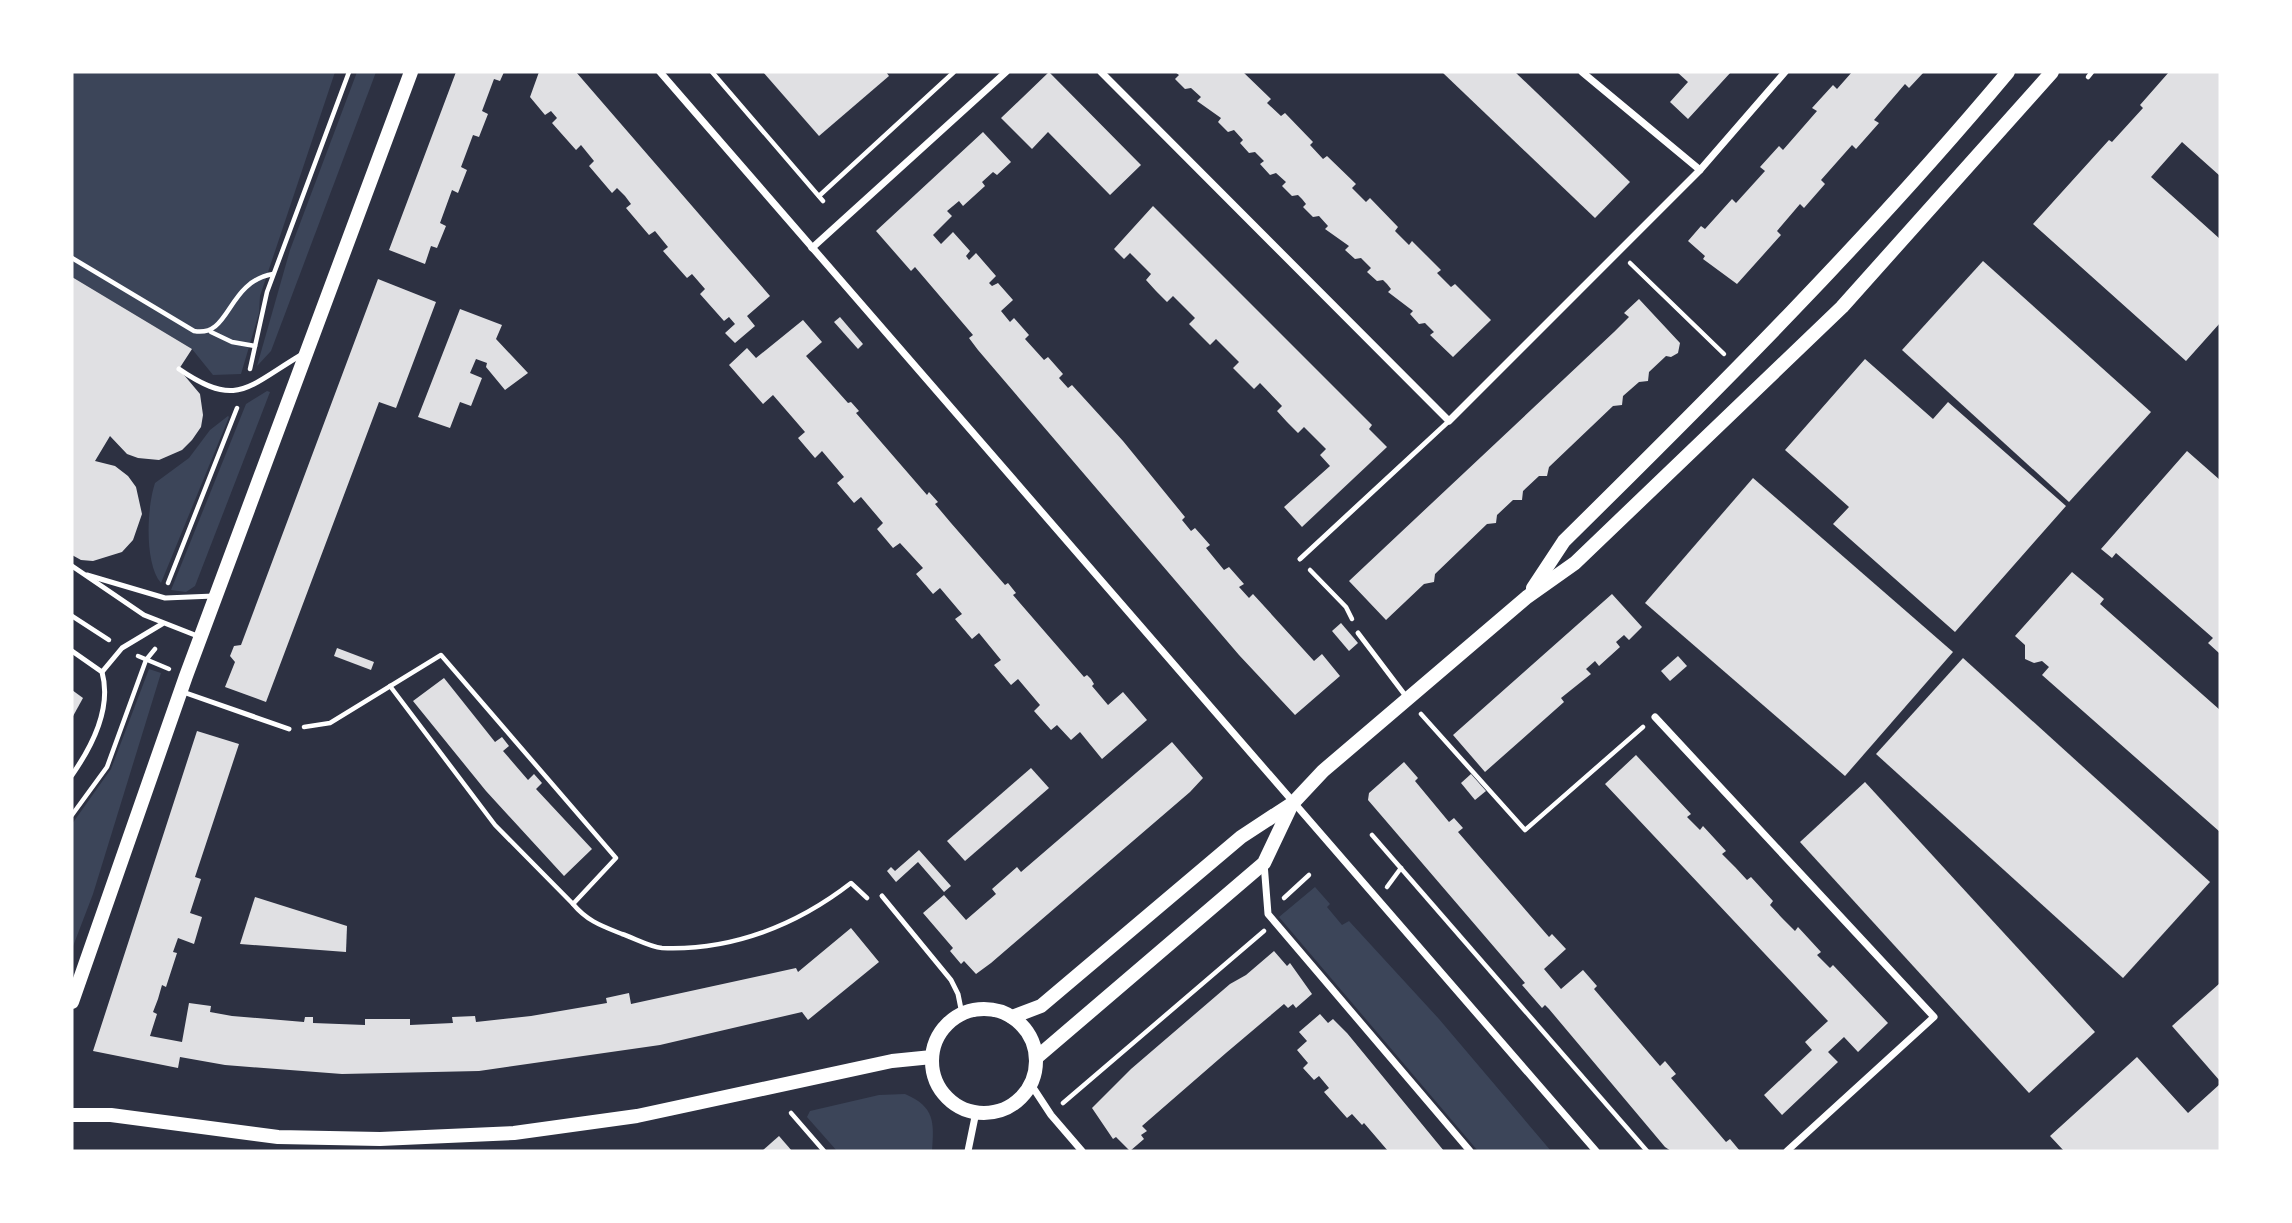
<svg xmlns="http://www.w3.org/2000/svg" width="2292" height="1223" viewBox="0 0 2292 1223" font-family="'Source Sans 3',sans-serif">
  <style>
    .green { fill: #3c4559 }
    .building { fill: #e0e0e3 }
    .lines { fill: none; stroke-linecap: round; stroke-linejoin: round }
    .path { stroke: #fff; stroke-width: 4.5 }
    .service { stroke: #fff; stroke-width: 5 }
    .minor { stroke: #fff; stroke-width: 7 }
    .secondary { stroke: #fff; stroke-width: 14 }
  </style>
  <rect width="100%" height="100%" fill="#2d3142"/>
  <!-- green -->
  <g class="green">
    <path d="M72 72H335L260 296 259 313 241 374 213 375 192 349 72 277Z"/>
    <path d="M357 72H376L271 351 257 366 290 250Z"/>
    <path d="M267 391 270 392 195 586 186 592 171 590 246 404Z"/>
    <path d="M228 416 229 417 161 583C144 563 147 507 155 483L189 458 210 430Z"/>
    <path d="M149 669 161 673 93 894 72 949V824L111 769Z"/>
    <path d="M1315 887 1330 904 1327 907 1342 925 1349 921 1439 1019 1551 1151H1478L1279 917Z"/>
    <path d="M905 1094C935 1107 934 1122 932 1151H837L807 1117 810 1111 879 1095Z"/>
  </g>
  <!-- building -->
  <g class="building">
    <path d="M456 72H504L500 81 494 79 482 111 488 114 479 137 473 135 461 167 467 170 458 193 452 190 440 223 446 226 437 248 431 246 425 264 389 250Z"/>
    <path d="M539 72H576L770 296 747 316 755 326 735 343 725 333 735 324 729 317 724 321 700 294 705 289 692 274 687 278 663 251 668 247 655 231 649 235 626 208 631 204 625 196 617 188 612 193 589 166 594 161 581 145 576 150 552 123 557 118 551 111 545 115 530 97Z"/>
    <path d="M763 72H886L889 76 819 136Z"/>
    <path d="M1049 72 1141 165 1110 195 1048 132 1032 149 1001 118Z"/>
    <path d="M1175 72H1243L1271 99 1267 103 1281 116 1285 113 1313 142 1310 145 1323 159 1327 156 1356 184 1352 188 1366 202 1370 198 1398 227 1395 231 1409 245 1412 241 1441 270 1437 273 1451 287 1455 284 1491 320 1453 357 1430 335 1434 332 1425 323 1419 324 1410 314 1413 311 1388 292 1391 289 1387 284 1383 280 1377 281 1367 272 1371 268 1361 258 1355 259 1345 250 1349 246 1325 229 1328 226 1319 216 1313 217 1303 207 1306 204 1302 199 1298 195 1292 196 1282 186 1286 182 1276 173 1270 175 1260 164 1264 161 1255 152 1249 153 1240 143 1243 140 1234 130 1228 132 1218 122 1221 118 1197 101 1201 97 1191 88 1185 89 1175 79 1179 75Z"/>
    <path d="M1442 72H1515L1630 182 1595 218Z"/>
    <path d="M1677 72H1731L1688 119 1670 102 1688 82Z"/>
    <path d="M1852 72H1924L1909 88 1905 84 1874 120 1879 123 1856 149 1852 145 1821 180 1825 184 1804 208 1800 204 1777 231 1781 235 1737 284 1703 259 1705 256 1688 241 1701 226 1705 229 1732 199 1736 203 1765 171 1760 167 1779 146 1783 150 1817 111 1812 108 1833 85 1837 89Z"/>
    <path d="M2169 72H2220V176L2182 142 2151 177 2220 239V323L2186 361 2033 224 2109 140 2112 142 2143 108 2140 105Z"/>
    <path d="M983 132 1011 162 997 175 993 172 982 182 985 186 963 206 959 201 947 211 952 216 933 235 941 244 953 232 970 251 966 256 969 260 976 253 996 276 989 283 992 286 998 283 1013 300 1001 311 1010 322 1014 318 1029 335 1025 339 1044 360 1048 357 1063 374 1059 378 1068 388 1072 385 1123 441 1185 517 1182 520 1191 531 1195 528 1210 545 1206 548 1224 570 1229 567 1244 584 1239 587 1249 598 1253 594 1314 661 1322 654 1340 676 1295 715 1239 655 978 350 969 338 973 335 915 267 911 271 876 231Z"/>
    <path d="M1153 206 1372 425 1369 429 1387 447 1302 527 1284 507 1330 466 1320 455 1326 449 1304 427 1298 433 1287 422 1277 411 1282 406 1260 383 1254 389 1233 368 1239 362 1216 339 1210 345 1189 324 1195 318 1173 296 1167 302 1156 291 1146 280 1151 274 1130 253 1124 259 1114 249Z"/>
    <path d="M1983 261 2151 412 2069 502 1902 350Z"/>
    <path d="M72 277 192 349 179 369 200 394 203 415 201 427 192 440 182 450 159 460 138 458 127 454 110 436 95 461 115 466 128 476 136 487 142 514 133 540 122 552 93 561 81 560 72 555Z"/>
    <path d="M378 279 436 302 396 408 379 402 266 702 225 687 235 662 230 656 234 646 241 645Z"/>
    <path d="M1639 299 1680 343 1678 353 1671 357 1666 356 1649 372 1648 381 1639 382 1623 396 1622 405 1613 406 1549 467 1547 476H1539L1523 491 1522 500H1513L1497 515 1496 523 1487 524 1435 574 1434 582 1424 584 1386 620 1349 581 1614 332 1629 317 1624 313Z"/>
    <path d="M460 309 502 325 496 339 528 373 505 390 486 367 487 363 476 359 470 373 482 378 471 406 460 402 450 428 418 417Z"/>
    <path d="M840 317 863 344 858 349 834 322Z"/>
    <path d="M803 320 822 342 806 356 848 403 851 402 859 411 856 413 927 495 929 492 938 502 935 504 951 523 1005 585 1008 583 1016 593 1013 595 1084 677 1087 675 1091 679 1094 684 1092 686 1108 705 1123 692 1147 720 1102 759 1080 732 1071 740 1057 725 1051 730 1034 711 1040 705 1018 679 1011 685 994 665 1001 660 979 633 972 639 955 619 962 614 940 588 933 594 916 574 923 568 900 543 893 548 877 529 883 523 861 497 854 503 837 483 844 477 822 451 815 458 798 438 805 432 773 395 763 404 729 365 747 348 756 358Z"/>
    <path d="M1865 359 1933 419 1948 402 2066 506 1955 632 1833 524 1849 507 1785 450Z"/>
    <path d="M2187 451 2220 480 2219 653 2208 643 2213 638 2116 553 2112 558 2101 549Z"/>
    <path d="M1753 478 1953 652 1845 776 1645 603Z"/>
    <path d="M2072 572 2104 599 2100 604 2220 710V832L2042 675 2049 667 2042 661 2034 663 2025 659V645L2015 636Z"/>
    <path d="M1612 594 1642 627 1629 640 1624 635 1616 642 1620 647 1599 666 1595 661 1586 669 1591 674 1561 698 1564 702 1485 772 1453 735Z"/>
    <path d="M1341 623 1358 643 1349 651 1332 631Z"/>
    <path d="M337 648 374 662 371 670 334 656Z"/>
    <path d="M1678 656 1687 666 1670 681 1661 671Z"/>
    <path d="M1963 658 2210 882 2123 978 1876 754Z"/>
    <path d="M444 678 495 742 502 737 509 746 503 751 528 780 534 774 542 783 536 789 592 849 564 876 486 791 413 701Z"/>
    <path d="M72 690 83 698 72 718Z"/>
    <path d="M197 731 239 744 195 877 201 879 190 913 202 917 194 944 178 938 173 952 177 953 166 987 162 985 158 999 153 1012 157 1014 150 1036 182 1042 189 1003 211 1006 210 1012 232 1016 304 1022 305 1017H313V1023L365 1025V1019H410V1025L453 1023 452 1017 475 1016 476 1022 531 1016 607 1003 606 998 629 993 631 1004 796 968 798 972 851 928 879 962 808 1020 802 1012 660 1045 479 1071 342 1074 225 1065 180 1057 178 1068 93 1051Z"/>
    <path d="M1172 742 1203 778 1190 792 991 963 976 974 964 961 961 964 950 951 953 948 923 913 944 895 966 920 996 894 992 889 1017 867 1021 872Z"/>
    <path d="M1636 755 1691 814 1687 817 1700 830 1703 826 1726 851 1722 854 1735 867 1747 880 1751 877 1773 901 1770 905 1782 918 1795 931 1798 927 1821 952 1817 955 1830 968 1833 965 1888 1023 1858 1052 1844 1037 1828 1052 1838 1062 1782 1115 1764 1095 1812 1050 1805 1042 1828 1021 1605 784Z"/>
    <path d="M1404 762 1418 778 1415 781 1449 822 1454 818 1463 828 1458 832 1549 937 1552 934 1566 949 1544 969 1561 989 1583 970 1597 986 1594 989 1660 1066 1665 1061 1676 1074 1671 1078 1726 1142 1730 1139 1740 1151H1671L1665 1147 1549 1009 1545 1005 1542 1008 1522 985 1525 983 1368 800 1369 793Z"/>
    <path d="M1031 768 1049 788 965 861 947 841Z"/>
    <path d="M1471 774 1486 791 1475 800 1461 783Z"/>
    <path d="M1865 782 2095 1032 2029 1093 1800 842Z"/>
    <path d="M919 850 951 886 944 892 918 862 896 882 887 871 891 867 895 871Z"/>
    <path d="M255 897 347 926 346 952 240 944Z"/>
    <path d="M1274 951 1287 966 1290 963 1312 994 1296 1008 1293 1004 1288 1008 1284 1004 1226 1053 1142 1126 1147 1131 1141 1135 1144 1139 1130 1151 1116 1137 1113 1139 1092 1108 1131 1069 1230 984 1246 975Z"/>
    <path d="M2220 983V1081L2172 1026Z"/>
    <path d="M1320 1014 1328 1023 1333 1019 1347 1033 1444 1151H1388L1364 1123 1362 1125 1352 1114 1347 1118 1324 1092 1329 1088 1319 1076 1314 1080 1303 1068 1308 1063 1297 1050 1307 1041 1299 1032Z"/>
    <path d="M2137 1057 2188 1113 2220 1084V1151H2064L2050 1136Z"/>
    <path d="M779 1136 792 1151H762Z"/>
  </g>
  <g class="lines">
    <!-- path -->
    <g class="path">
      <path d="M712 72 823 201"/>
      <path d="M2088 77 2092 72"/>
      <path d="M819 196 954 72"/>
      <path d="M72 258 194 331C231 338 226 282 273 274"/>
      <path d="M1630 263 1724 354"/>
      <path d="M211 332 232 342 255 346"/>
      <path d="M250 369 267 292 349 72"/>
      <path d="M1310 570 1346 607 1352 619"/>
      <path d="M168 583 237 408"/>
      <path d="M72 616 109 640"/>
      <path d="M138 656 169 669"/>
      <path d="M390 686 495 825 573 904"/>
      <path d="M1421 714 1525 830 1643 727"/>
      <path d="M304 727 330 723 441 655 616 858 573 904C587 921 602 926 622 934 634 938 650 947 662 948 732 951 797 925 851 883L867 898"/>
      <path d="M72 815 107 767 146 660 155 649"/>
      <path d="M1372 835 1647 1151"/>
      <path d="M1387 887 1401 868"/>
      <path d="M1284 898 1309 875"/>
      <path d="M1063 1103 1264 931"/>
      <path d="M791 1113 824 1151"/>
    </g>
    <!-- service -->
    <g class="service">
      <path d="M179 369C237 409 247 387 301 355"/>
      <path d="M1300 559 1449 421"/>
      <path d="M72 566 144 615 200 637"/>
      <path d="M87 575 165 598 214 596"/>
      <path d="M1358 633 1408 699"/>
      <path d="M72 651 102 672C112 708 93 745 72 775"/>
      <path d="M102 672 122 648 162 624"/>
      <path d="M183 692 289 729"/>
      <path d="M882 896 951 980 958 994 962 1014"/>
    </g>
    <!-- minor -->
    <g class="minor">
      <path d="M660 72 1596 1151"/>
      <path d="M1101 72 1449 421 1700 170 1785 72"/>
      <path d="M1582 72 1700 170"/>
      <path d="M812 248 1006 72"/>
      <path d="M1655 717 1934 1017 1787 1151"/>
      <path d="M1264 863 1268 914 1470 1151"/>
      <path d="M1030 1083 1051 1115 1082 1151"/>
      <path d="M968 1151 976 1112"/>
    </g>
    <!-- secondary -->
    <g class="secondary">
      <path d="M1533 588 1564 541C1718 389 1869 238 2008 72"/>
      <path d="M72 1002 186 676 411 72"/>
      <circle cx="984" cy="1061" r="52"/>
      <path d="M1012 1017 1041 1006 1241 837 1293 803 1323 771 1527 597 1575 563 1842 307 2052 72"/>
      <path d="M1036 1058 1264 863 1292 804"/>
      <path d="M72 1115H111L278 1137 380 1139 514 1133 637 1116 892 1061 932 1057"/>
    </g>
  </g>
  <!-- border -->
  <rect width="2292" height="1223" fill="none" stroke="#ffffff" stroke-width="147"/>
</svg>
